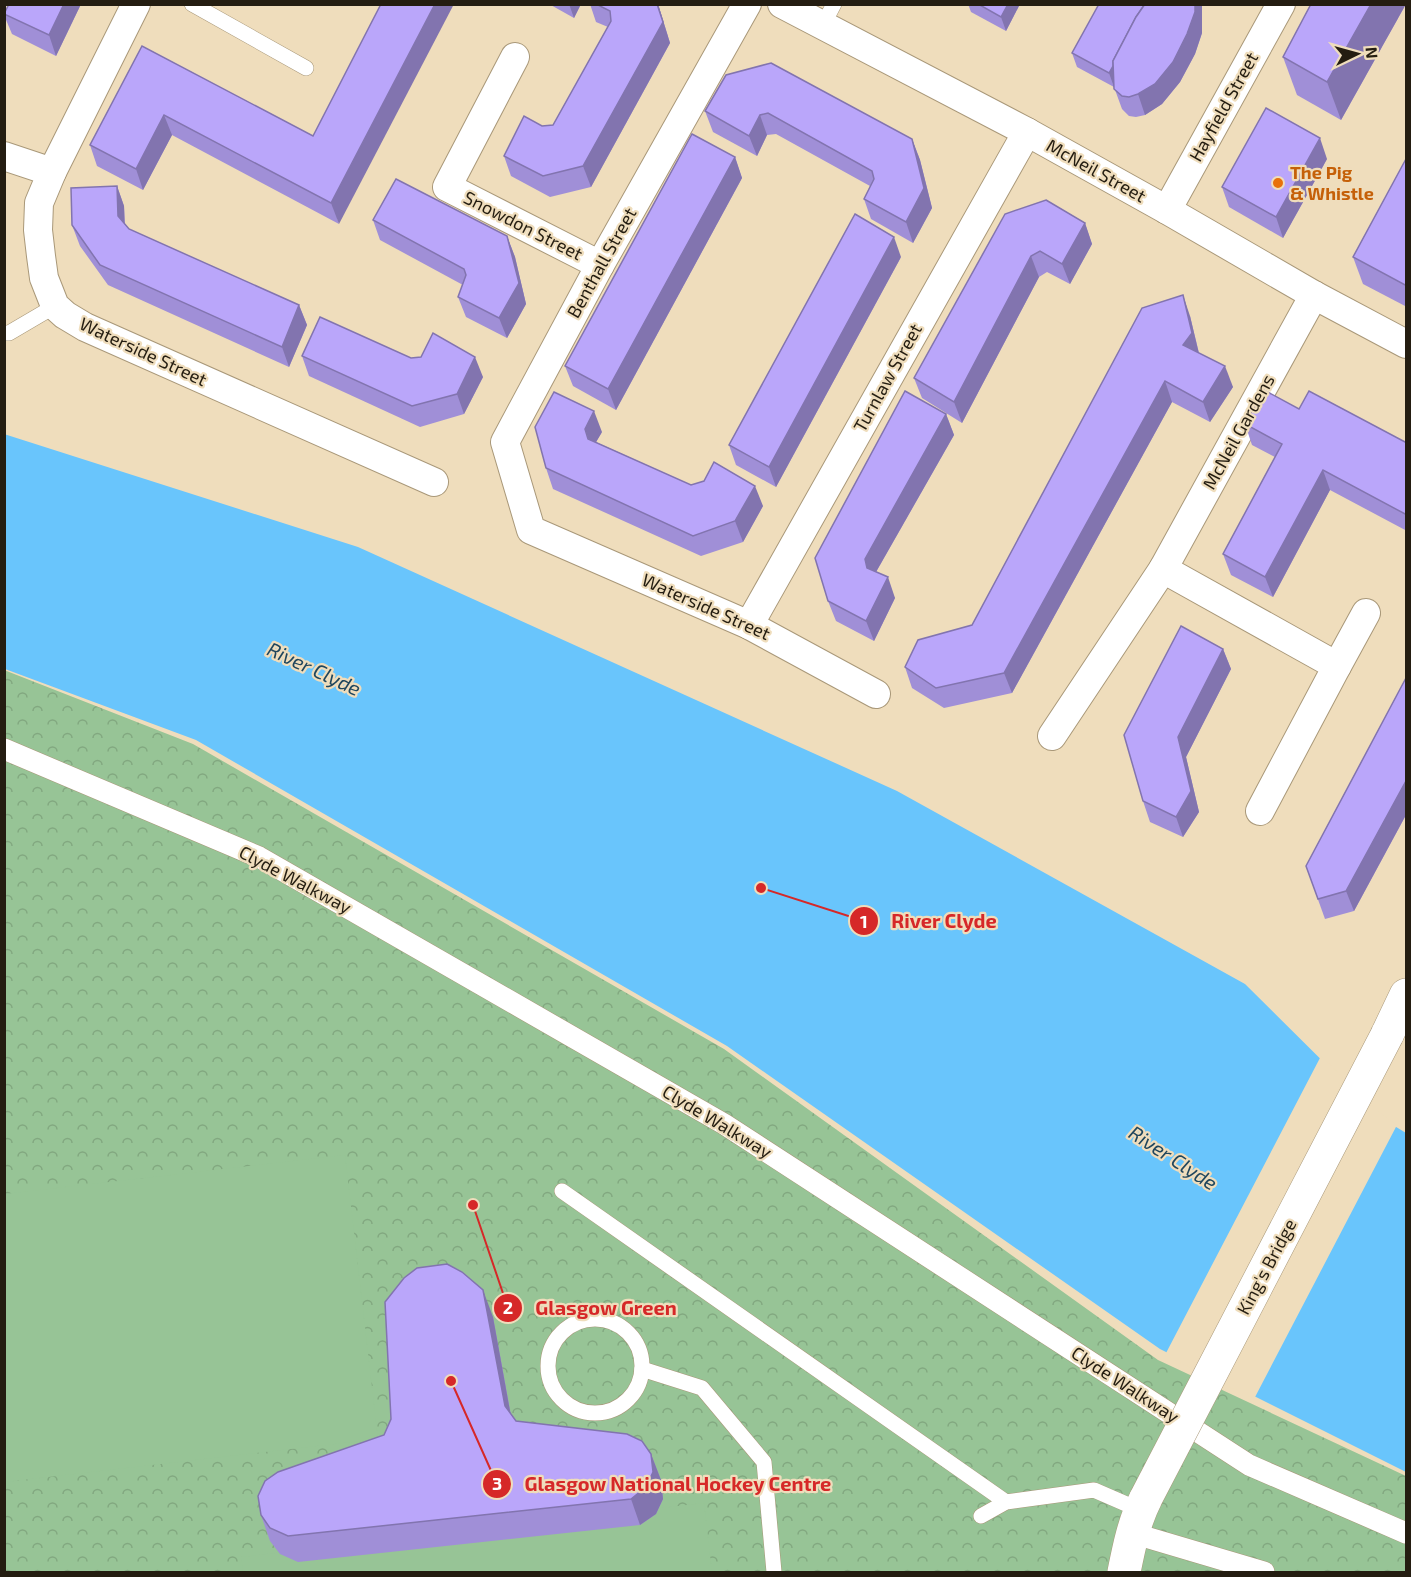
<svg xmlns="http://www.w3.org/2000/svg" width="1411" height="1577" viewBox="0 0 1411 1577" font-family="'Exo 2',sans-serif">
  <style>
    .park { fill: url(#park-crowns) }
    .garden { fill: #97c496 }
    .water { fill: #69c5fc }
    .pier { fill: #efddbc }
    .lines { fill: none; stroke-linecap: round; stroke-linejoin: round }
    .service-casing { stroke: #a99879; stroke-width: 16 }
    .pedestrian-casing { stroke: #a99879; stroke-width: 22 }
    .minor-casing { stroke: #a99879; stroke-width: 30 }
    .primary-casing { stroke: #a99879; stroke-width: 34 }
    .service { stroke: #fff; stroke-width: 15 }
    .pedestrian { stroke: #fff; stroke-width: 21 }
    .minor { stroke: #fff; stroke-width: 28 }
    .primary { stroke: #fff; stroke-width: 33 }
    .primary-bridge-casing { stroke: #a99879; stroke-width: 34; stroke-linecap: butt }
    .primary-bridge { stroke: #fff; stroke-width: 33 }
    .wall { fill: #a08fd7 }
    .shaded-wall { fill: #8274af }
    .building { fill: #baa6fa; stroke: #8274af; stroke-width: 1.5 }
    .food-dot { fill: #e8710a; stroke: #efddbc; stroke-width: 2 }
    .labels { text-anchor: middle; stroke-width: 4.5; stroke-linejoin: round; paint-order: stroke }
    .street-label { font-size: 18px; fill: #241d11; stroke: #efddbc }
    .food-label { font-size: 18px; font-weight: bold; fill: #c56008; stroke: #efddbc; text-anchor: start }
    .water-label { font-size: 20px; font-style: italic; fill: #1f465d; stroke: #efddbc }
    .leader { fill: none; stroke: #d62828; stroke-width: 2 }
    .callout-dot { fill: #d62828; stroke: #efddbc; stroke-width: 2 }
    .mark-label { font-size: 18px; text-anchor: middle; font-weight: bold; fill: #fff }
    .callout-label { font-size: 20px; text-anchor: middle; font-weight: bold; fill: #d62828; stroke: #efddbc; stroke-width: 4.5; stroke-linejoin: round; paint-order: stroke }
  </style>
  <defs>
    <pattern id="park-crowns" width="20" height="18" patternUnits="userSpaceOnUse" patternTransform="scale(1.5)"><rect width="20" height="18" fill="#97c496"/><path d="M2 6a3 3 0 1 1 6 0M12 15a3 3 0 1 1 6 0" fill="none" stroke="#82a880"/></pattern>
  </defs>
  <rect width="100%" height="100%" fill="#efddbc"/>
  <!-- park -->
  <path class="park" d="M4 670 193 744 724 1049 1158 1360 1406 1476V1572H5Z"/>
  <!-- garden -->
  <g class="garden">
    <path d="M345 1155 378 1439 5 1482 4 1194Z"/>
    <path d="M704 1503 712 1572H243L241 1557Z"/>
  </g>
  <!-- water -->
  <path class="water" d="M4 434 358 547 897 791 1245 984 1378 1116 1406 1133V1472L1160 1349 727 1046 196 740 5 669Z"/>
  <!-- pier -->
  <path class="pier" d="M1321 1056 1380 1113 1397 1125 1254 1399 1165 1355Z"/>
  <g class="lines">
    <!-- service casing -->
    <g class="service-casing">
      <g id="service">
        <path d="M192 4 306 68"/>
        <path d="M823 25 834 4"/>
        <path d="M4 333H9L55 306"/>
        <path d="M562 1191 1006 1502"/>
        <circle cx="595" cy="1366" r="47"/>
        <path d="M642 1369 702 1388 764 1462 774 1572"/>
        <path d="M981 1516 1006 1502 1094 1490 1140 1510"/>
      </g>
    </g>
    <!-- pedestrian casing -->
    <g class="pedestrian-casing">
      <g id="pedestrian">
        <path d="M4 749 259 857 724 1124 1249 1465 1406 1533"/>
        <path d="M1132 1533 1264 1572"/>
      </g>
    </g>
    <!-- minor casing -->
    <g class="minor-casing">
      <g id="minor">
        <path d="M136 4 52 172 39 203 38 230 41 256 44 278 55 306 65 315 85 327 434 482"/>
        <path d="M747 4 600 265 505 442 531 530 749 625 876 694"/>
        <path d="M782 4 1027 132 1167 210 1314 295 1406 344"/>
        <path d="M515 57 447 187 600 265"/>
        <path d="M4 156 52 172"/>
        <path d="M1167 210 1281 4"/>
        <path d="M1163 569 1337 666 1260 811"/>
        <path d="M749 625 1027 132"/>
        <path d="M1337 666 1366 613"/>
        <path d="M1052 736 1163 569 1314 295"/>
      </g>
    </g>
    <!-- primary casing -->
    <g class="primary-casing">
      <g id="primary">
        <path d="M1387 1035 1406 995"/>
        <path d="M1124 1572C1129 1547 1134 1522 1146 1498"/>
      </g>
    </g>
    <!-- service -->
    <use href="#service" class="service"/>
    <!-- pedestrian -->
    <use href="#pedestrian" class="pedestrian"/>
    <!-- minor -->
    <use href="#minor" class="minor"/>
    <!-- primary -->
    <use href="#primary" class="primary"/>
    <!-- primary-bridge casing -->
    <g class="primary-bridge-casing">
      <path id="primary-bridge" d="M1146 1498 1387 1035"/>
    </g>
    <!-- primary-bridge -->
    <use href="#primary-bridge" class="primary-bridge"/>
  </g>
  <!-- wall -->
  <g class="wall">
    <path d="M81 4 56 56 12 34 4 15V13Z"/>
    <path d="M549 4H581L574 18Z"/>
    <path d="M590 4H658L670 43 591 187 550 197 511 176 504 156 542 126 553 125 608 27 596 22Z"/>
    <path d="M968 4H1020L1006 31 971 12Z"/>
    <path d="M1311 4H1406L1341 120 1297 95 1283 57Z"/>
    <path d="M1202 6V33L1195 54 1180 82 1162 104 1145 115 1136 117 1129 116 1122 109 1114 87 1077 67 1072 53Z"/>
    <path d="M142 46 313 136 339 224 172 135 143 190 97 166 90 145Z"/>
    <path d="M726 75 912 139 920 160 932 208 913 243 871 219 864 199 870 186 776 134 767 135 757 156 713 132 705 111Z"/>
    <path d="M735 157 742 178 616 410 573 386 565 366Z"/>
    <path d="M1407 157V307L1363 284 1353 257Z"/>
    <path d="M1327 159 1283 238 1229 207 1222 187Z"/>
    <path d="M117 186 124 206 125 225 129 229 299 305 307 325 289 367 108 285 80 246 72 225Z"/>
    <path d="M1046 200 1085 223 1092 244 1070 284 1047 272 1039 277 962 423 922 398 914 378Z"/>
    <path d="M373 220 507 236 515 257 526 304 507 338 466 317 458 297 463 285 380 240Z"/>
    <path d="M901 257 776 487 736 465 729 445Z"/>
    <path d="M1190 316 1199 353 1233 387 1210 422 1172 402 1012 693 944 708 912 688 905 667 972 625Z"/>
    <path d="M302 356 411 358 483 377 464 414 420 427 309 376Z"/>
    <path d="M1299 409 1407 443V531L1330 490 1273 597 1231 575 1223 554 1275 457 1252 445 1245 424Z"/>
    <path d="M946 414 954 435 876 572 895 598 874 641 836 621 828 601Z"/>
    <path d="M602 432 596 442 691 485 763 506 743 542 701 556 553 489 546 468Z"/>
    <path d="M1223 649 1231 669 1186 757 1199 812 1183 837 1150 822 1143 801Z"/>
    <path d="M1407 676V813L1354 911 1325 919 1306 866Z"/>
    <path d="M493 1317 511 1415 516 1421 651 1454 661 1480 663 1499 656 1514 640 1525 298 1562 280 1554 270 1541 261 1515 384 1435Z"/>
  </g>
  <!-- shaded-wall -->
  <g class="shaded-wall">
    <path d="M64 4H81L56 56 49 35Z"/>
    <path d="M435 4H454L339 224 331 203Z"/>
    <path d="M569 4H581L574 18Z"/>
    <path d="M657 4H658L670 43 591 187 583 166Z"/>
    <path d="M1008 4H1020L1006 31 1001 17Z"/>
    <path d="M1147 4 1114 87 1109 73Z"/>
    <path d="M1195 4H1202V33L1195 54 1180 82 1162 104 1145 115 1138 94Z"/>
    <path d="M1371 4H1406L1341 120 1327 82Z"/>
    <path d="M164 115 172 135 143 190 136 169Z"/>
    <path d="M760 115 767 135 757 156 749 136Z"/>
    <path d="M1320 138 1327 159 1283 238 1276 217Z"/>
    <path d="M912 139 920 160 932 208 913 243 906 222Z"/>
    <path d="M735 157 742 178 616 410 608 389Z"/>
    <path d="M117 186 124 206 125 236 118 216Z"/>
    <path d="M1085 223 1092 244 1070 284 1062 264Z"/>
    <path d="M507 236 515 257 526 304 507 338 499 318Z"/>
    <path d="M894 237 901 257 776 487 769 467Z"/>
    <path d="M1031 256 1039 277 962 423 954 402Z"/>
    <path d="M1183 295 1190 316 1199 354 1183 345Z"/>
    <path d="M299 305 307 325 289 367 282 347Z"/>
    <path d="M475 357 483 377 464 414 457 394Z"/>
    <path d="M1225 366 1233 387 1210 422 1203 402Z"/>
    <path d="M1165 381 1172 402 1012 693 1004 673Z"/>
    <path d="M594 411 602 432 592 449 595 459 585 429Z"/>
    <path d="M946 414 954 435 872 579 867 568 865 559Z"/>
    <path d="M1323 470 1330 490 1273 597 1265 577Z"/>
    <path d="M755 486 763 506 743 542 735 521Z"/>
    <path d="M888 577 895 598 874 641 866 621Z"/>
    <path d="M1223 649 1231 669 1186 757 1199 812 1183 837 1176 817 1178 737Z"/>
    <path d="M1407 779V813L1354 911 1346 891Z"/>
    <path d="M483 1290 493 1317 514 1433 505 1406Z"/>
    <path d="M651 1454 661 1480 663 1499 656 1514 640 1525 631 1499Z"/>
  </g>
  <!-- building -->
  <g class="building">
    <path d="M9 4H64L49 35 4 14Z"/>
    <path d="M381 4H435L331 203 164 115 136 169 90 145 142 46 313 136Z"/>
    <path d="M596 4H657L663 22 583 166 543 176 504 156 524 116 542 126 553 125 611 21 610 11Z"/>
    <path d="M978 4H1008L1001 17Z"/>
    <path d="M1099 4H1145L1136 17 1113 61V66L1109 73 1072 53Z"/>
    <path d="M1145 4H1195V12L1187 34 1173 62 1155 84 1138 94 1129 97 1122 96 1114 89 1113 61 1136 17Z"/>
    <path d="M1311 4H1371L1327 82 1283 57Z"/>
    <path d="M771 63 912 139 924 188 906 222 864 199 874 179 872 171 768 113 760 115 749 136 705 111 726 75Z"/>
    <path d="M1266 108 1320 138 1276 217 1222 187Z"/>
    <path d="M692 134 735 157 608 389 565 366Z"/>
    <path d="M1407 157V286L1353 257Z"/>
    <path d="M396 179 507 236 519 283 499 318 458 297 466 275 464 269 373 220Z"/>
    <path d="M117 186 118 216 129 229 299 305 282 347 100 265 72 225 71 188Z"/>
    <path d="M1046 200 1085 223 1062 264 1040 251 1031 256 954 402 914 378 1005 214Z"/>
    <path d="M855 214 894 237 769 467 729 445Z"/>
    <path d="M1183 295 1192 333 1183 345 1225 366 1203 402 1165 381 1004 673 936 688 905 667 918 640 972 625 1142 308Z"/>
    <path d="M320 317 411 358 421 357 433 333 475 357 457 394 412 406 302 356Z"/>
    <path d="M1264 390 1299 409 1309 391 1407 443V515L1323 470 1265 577 1223 554 1282 444 1245 424Z"/>
    <path d="M905 391 946 414 865 559 867 568 888 577 866 621 828 601 815 558Z"/>
    <path d="M554 392 594 411 585 429 588 439 691 485 704 481 714 462 755 486 735 521 693 536 546 468 535 427Z"/>
    <path d="M1181 626 1223 649 1178 737 1191 791 1176 817 1143 801 1124 735Z"/>
    <path d="M1407 676V779L1346 891 1318 899 1306 866Z"/>
    <path d="M447 1264 462 1272 483 1290 505 1406 516 1421 627 1434 642 1441 651 1454 653 1472 646 1487 631 1499 288 1536 270 1528 261 1515 258 1496 265 1481 278 1472 384 1435 391 1419 385 1302 404 1278 417 1268Z"/>
  </g>
  <!-- markers -->
  <circle class="food-dot" cx="1278" cy="183" r="6"/>
  <g class="labels">
    <!-- street labels -->
    <g class="street-label">
      <text transform="translate(1224 107) rotate(-61)" y="6">Hayfield Street</text>
      <text transform="translate(1096 171) rotate(29)" y="6">McNeil Street</text>
      <text transform="translate(523 226) rotate(27)" y="6">Snowdon Street</text>
      <text transform="translate(602 263) rotate(-61)" y="6">Benthall Street</text>
      <text transform="translate(143 352) rotate(25)" y="6">Waterside Street</text>
      <text transform="translate(888 378) rotate(-61)" y="6">Turnlaw Street</text>
      <text transform="translate(1239 432) rotate(-61)" y="6">McNeil Gardens</text>
      <text transform="translate(706 607) rotate(24)" y="6">Waterside Street</text>
      <text transform="translate(295 880) rotate(28)" y="6">Clyde Walkway</text>
      <text transform="translate(717 1122) rotate(31)" y="6">Clyde Walkway</text>
      <text transform="translate(1267 1267) rotate(-62)" y="6">King's Bridge</text>
      <text transform="translate(1125 1385) rotate(33)" y="6">Clyde Walkway</text>
    </g>
    <!-- food labels -->
    <g class="food-label">
      <text x="1290" y="179">The Pig<tspan x="1290" dy="21">&amp; Whistle</tspan></text>
    </g>
    <!-- water labels -->
    <g class="water-label">
      <text transform="translate(314 669) rotate(25)" y="7">River Clyde</text>
      <text transform="translate(1173 1158) rotate(33)" y="7">River Clyde</text>
    </g>
  </g>
  <!-- callouts -->
  <path class="leader" d="M761 888L864 921M473 1205L508 1308M451 1381L497 1484"/>
  <g class="callout-dot">
    <circle cx="761" cy="888" r="6"/>
    <circle cx="473" cy="1205" r="6"/>
    <circle cx="451" cy="1381" r="6"/>
    <circle cx="864" cy="921" r="15"/>
    <circle cx="508" cy="1308" r="15"/>
    <circle cx="497" cy="1484" r="15"/>
  </g>
  <g class="mark-label">
    <text x="864" y="928">1</text>
    <text x="508" y="1314">2</text>
    <text x="497" y="1490">3</text>
  </g>
  <g class="callout-label">
    <text x="944" y="928">River Clyde</text>
    <text x="606" y="1315">Glasgow Green</text>
    <text x="678" y="1491">Glasgow National Hockey Centre</text>
  </g>
  <!-- border -->
  <rect width="1411" height="1577" fill="none" stroke="#241d11" stroke-width="12"/>
  <!-- north arrow -->
  <g transform="translate(1357 54) rotate(85)" stroke="#efddbc" stroke-width="4.5" paint-order="stroke">
  <path d="M0-4.5L10 22L0 15L-10 22Z" fill="#241d11"/>
  <text y="-9" font-size="16" font-weight="bold" text-anchor="middle" fill="#241d11">N</text>
  </g>
</svg>
